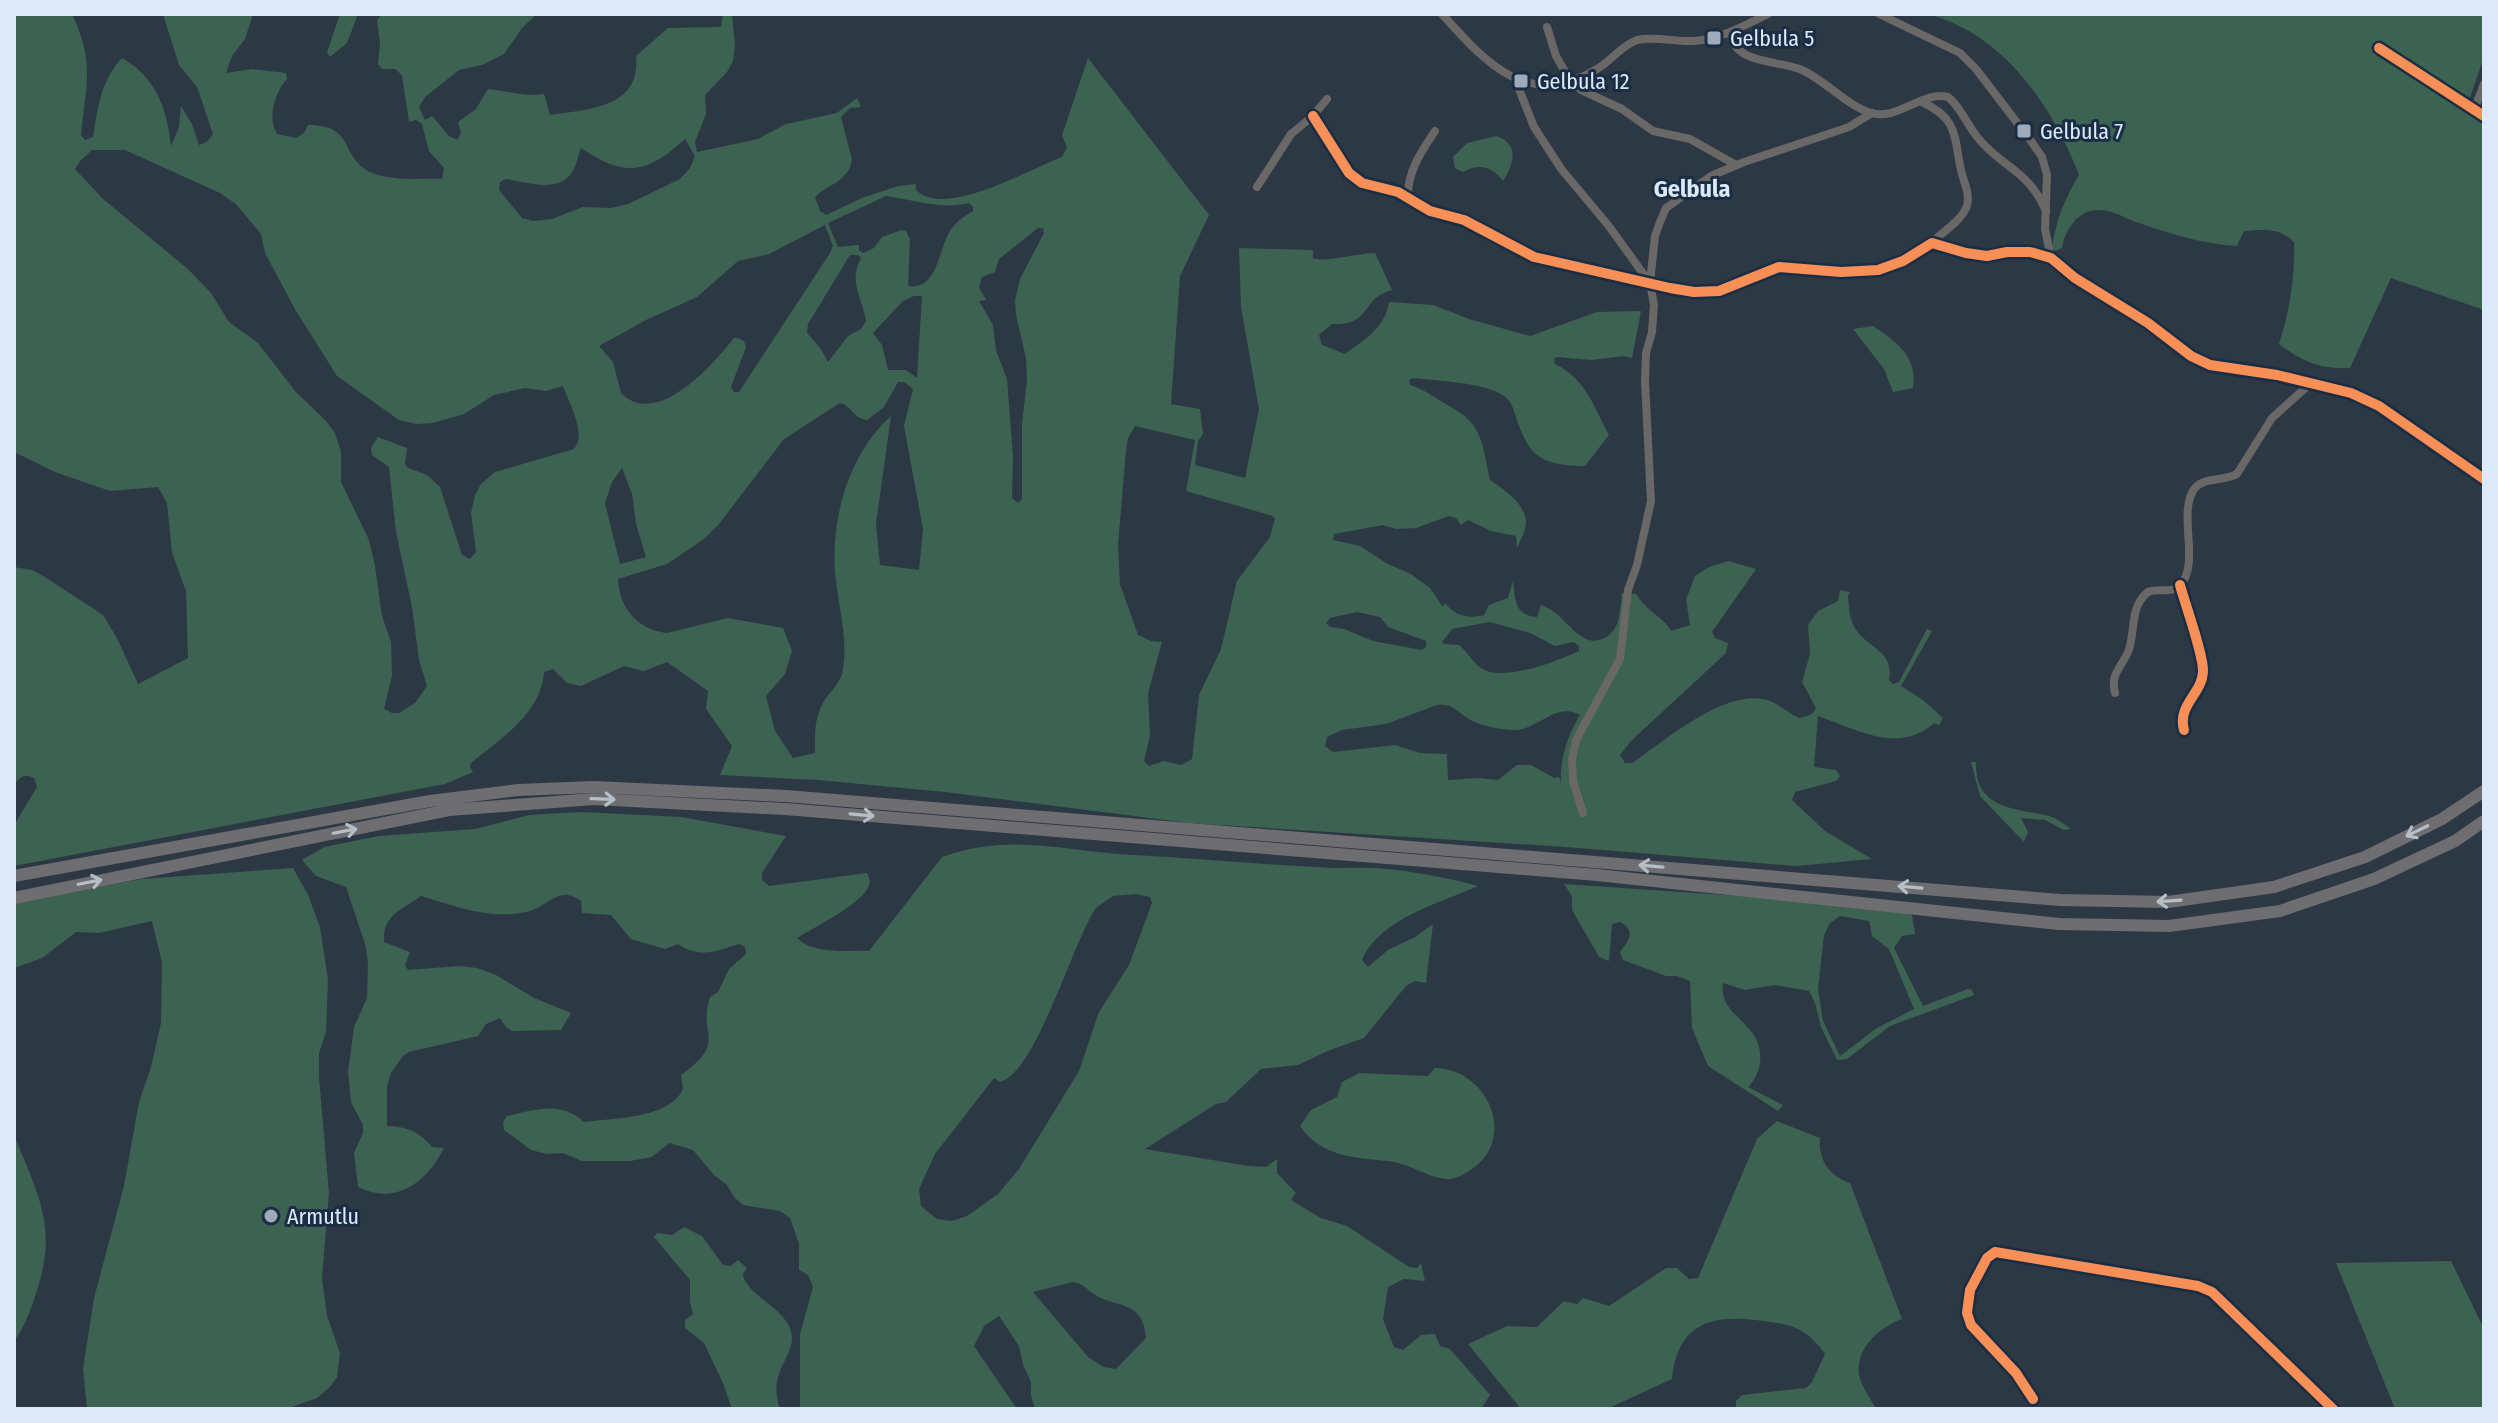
<svg xmlns="http://www.w3.org/2000/svg" width="2498" height="1423" viewBox="0 0 2498 1423" font-family="'Fira Sans Condensed',sans-serif">
  <style>
    .green { fill: #3c6252; fill-rule: evenodd }
    .lines { fill: none; stroke-linecap: round; stroke-linejoin: round }
    .minor { stroke: #6a6866; stroke-width: 8 }
    .highway { stroke: #6e6e70; stroke-width: 12 }
    .cycleway-casing { stroke: #192d44; stroke-width: 15 }
    .cycleway { stroke: #f78f57; stroke-width: 10 }
    .oneway { stroke: #b6bec8 }
    .poi-dot { fill: #9fabb9; stroke: #192d44; stroke-width: 3 }
    .labels { text-anchor: middle; stroke-width: 6; stroke-linejoin: round; paint-order: stroke }
    .poi-label { font-size: 22px; fill: #dce9f8; stroke: #192d44; text-anchor: start }
    .neighbourhood-label { font-size: 24px; font-weight: bold; fill: #dce9f8; stroke: #192d44 }
  </style>
  <rect width="100%" height="100%" fill="#2d3845"/>
  <!-- green -->
  <g class="green">
    <path d="M14 14H72C95 63 86 83 81 135L85 140 93 137C98 107 101 80 122 58 156 77 167 109 171 146L179 127 181 106 192 124 199 145 207 142 213 134 197 87 179 65 163 14H253L245 39 232 56 226 73 252 69 286 73 287 79C275 92 267 117 277 134L296 138 304 133 308 125C355 125 340 155 368 171 389 182 420 178 442 179L444 168 429 151 422 124 416 120 409 122 402 75 395 69H382L378 64 380 43 377 20 382 14H537L522 28 504 54 482 65 459 70 425 97 419 107 425 120 432 116 449 136 457 140 461 133 458 122 476 109 488 89C508 91 524 97 544 94L550 115C589 109 641 108 636 56L668 28 721 27 723 14H732L735 46 733 61 727 72 705 95 706 114 695 142 697 152 758 139 786 124 837 113 857 98 861 107 850 108 841 117 852 160C848 182 828 184 815 197L820 211 826 215 862 198 898 186 916 184V190C944 219 1030 169 1062 157L1067 148 1062 135 1088 58 1209 215 1180 276 1171 404 1200 409 1203 434 1198 441 1195 465 1245 478 1259 409 1241 307 1239 248 1313 250V258C1324 263 1359 253 1375 253L1392 290C1360 298 1373 326 1332 324L1319 335 1322 345 1345 354C1365 339 1385 328 1389 302L1433 305 1469 319 1530 336 1597 312 1641 311 1632 358 1624 356 1591 360 1557 357 1554 359 1555 364C1587 380 1593 406 1609 435L1585 466C1542 465 1529 458 1516 417 1513 408 1512 402 1504 396 1484 382 1437 381 1412 378L1409 380 1410 385C1426 390 1435 398 1449 406 1484 424 1482 445 1490 480 1504 489 1527 505 1526 524 1525 532 1520 541 1517 548L1516 536 1491 531 1468 520 1461 525 1456 518 1449 516 1416 528 1396 529 1383 525 1334 534 1333 540 1360 546 1388 564 1411 574 1430 588 1443 607 1445 603C1455 616 1468 619 1484 615L1489 605 1508 598 1513 581C1515 599 1515 616 1537 617L1541 605C1559 611 1566 626 1581 636 1593 646 1611 639 1617 624 1620 615 1621 603 1622 593L1636 594C1647 612 1665 618 1671 631L1690 625 1686 600 1695 576 1709 567 1728 561 1756 569 1712 632 1715 638 1728 643 1726 653 1631 741 1620 755 1625 763H1632C1666 740 1725 688 1767 700 1780 704 1788 714 1800 718L1812 714 1816 708 1802 682 1810 654 1808 625 1818 611 1838 601 1840 590 1850 592 1848 596C1849 606 1849 619 1855 628 1865 647 1895 650 1889 680L1893 684 1899 682 1927 629 1932 631 1901 686 1923 700 1943 718 1939 725 1934 723C1898 755 1856 729 1818 716L1814 767 1836 770 1840 776 1836 781 1795 792 1792 800 1825 831 1872 859 1796 866 1566 847 1189 823 945 792 818 780 720 775 732 746 706 709 708 691 667 662 644 671 624 666 581 686 567 683 553 669 544 672C541 714 501 738 471 763L470 767 473 772 445 784 14 866V825L37 787 34 778C24 773 20 777 14 785V567L32 570 45 577 103 615 117 638 138 684 188 658 186 591 172 553 167 503 158 487 110 491 55 472 14 452ZM685 139 695 156 690 168 680 179 628 204 611 208 583 207 552 219 533 221 522 218 499 190 500 182 506 179C525 182 559 194 572 172 577 166 578 155 581 148 624 177 646 175 685 139ZM92 150H125L220 193 236 204 261 234 265 253 296 311 337 376 399 420 416 424 433 423 464 414 494 395 525 388 546 391 563 386C569 403 587 434 574 449L495 472 481 484 475 495 471 513 476 552 470 559 462 555 440 487 427 475 408 468 405 464 407 448 378 437 371 448 372 455 389 467 396 532 412 607 419 660 427 686 415 703 399 713H392L384 709 392 676 391 642 382 616 375 566 369 540 341 482V452L335 433 326 421 295 391 258 343 229 322 211 293 188 269 103 199 75 169 81 160ZM886 196C915 200 940 210 969 203L973 207V211C965 216 957 221 952 228 938 246 939 291 908 286L910 239 906 231 902 230 882 237 874 248 863 253 859 250V245L838 247 828 223ZM825 225 833 246 830 253 739 392H734L731 387 746 347C745 340 740 338 734 338 712 366 656 429 621 393L613 362 599 346 646 320 697 297 738 261 769 254ZM1038 228H1043L1044 233 1020 279 1015 300 1016 315 1026 358 1027 380 1022 424V499L1018 503 1012 498 1013 456 1007 379 996 350 993 325 979 301 986 300 979 287 982 277 995 272 999 259ZM850 255H858L861 258C848 282 862 297 866 321L861 329 848 336 828 362 821 349 807 333 808 324ZM914 296H922L917 378 906 370H888L882 345 873 333 903 301ZM898 382H904L913 389 904 426 923 529 919 570 880 565 876 524 891 416C849 454 831 517 835 572 838 606 848 636 843 669 841 685 828 692 822 705 814 720 815 737 815 753L793 758 775 731 766 696 785 674 792 651 783 628 728 618 667 633C638 630 619 608 618 579L667 564 704 539 719 524 784 439 840 403C852 406 853 418 867 420L884 407ZM1135 426 1195 440 1186 491 1273 516 1275 519 1270 537 1237 581 1221 649 1199 695 1192 759 1181 765 1164 761 1149 766 1144 761 1150 735 1148 693 1162 642 1151 641 1138 635 1120 584 1118 545 1126 450 1128 438ZM622 468 632 494 636 524 646 557 620 564 605 503 612 482ZM1357 612 1380 617 1388 627 1426 641V647L1422 650 1373 641 1344 629 1330 627 1326 623 1330 618ZM1490 622 1530 633 1555 646 1574 642 1579 646V651C1557 661 1503 683 1481 668 1472 662 1468 652 1459 645L1444 644 1442 642 1452 629ZM1437 705C1453 703 1456 711 1469 719 1481 726 1497 729 1511 730 1538 732 1554 701 1580 715 1568 734 1559 762 1561 784L1559 777 1554 778 1531 765H1517L1498 780 1478 778 1448 780 1447 754 1420 753 1395 745 1333 752 1325 746 1327 737 1342 730 1386 724Z"/>
    <path d="M340 14H358L347 43 330 57 327 52Z"/>
    <path d="M1928 14H2484V57L2465 112 2484 125V310L2391 278 2350 368C2322 370 2300 361 2279 344 2290 309 2295 278 2294 242 2279 227 2263 230 2244 231L2237 246C2203 244 2171 234 2139 223 2126 219 2112 209 2097 210 2077 211 2065 230 2062 248L2055 251 2052 247C2056 220 2065 198 2079 175 2052 105 2003 34 1928 14Z"/>
    <path d="M1496 136C1520 143 1514 165 1503 181 1493 166 1478 163 1463 172L1455 168 1453 157 1467 143Z"/>
    <path d="M1873 326C1897 342 1918 357 1913 388L1893 392 1884 369 1853 329Z"/>
    <path d="M1971 762H1976C1974 810 2016 808 2049 816 2057 818 2064 824 2071 829L2064 830 2045 820 2021 818 2028 832 2024 842 1980 796Z"/>
    <path d="M582 812 681 817 786 836 762 873V880L769 886 867 873C869 878 871 879 869 885 864 903 813 928 797 938 815 955 846 950 869 951L942 857C1013 832 1063 852 1134 855 1195 858 1255 864 1316 867 1336 869 1356 867 1377 868 1411 871 1445 877 1478 886 1440 903 1379 919 1362 960L1368 967 1388 950 1415 937 1433 924 1426 983 1415 981 1406 986 1364 1038 1330 1050 1298 1065 1261 1069 1226 1102 1216 1104 1145 1149 1249 1166 1266 1167 1277 1159V1173L1296 1193 1291 1200 1321 1218 1347 1226 1409 1267 1417 1268 1421 1263 1425 1281 1404 1279 1388 1287 1383 1319 1394 1347 1403 1350 1421 1335 1435 1334 1440 1346 1450 1349 1490 1395 1481 1409H1035L1031 1395V1382L1023 1365 1019 1346 999 1316 984 1326 974 1346 1017 1409H800V1334L813 1287 808 1275 799 1270V1244L790 1218 780 1211 743 1205 734 1197 727 1185 714 1175 693 1150 669 1143 652 1157 630 1161H582L563 1153 547 1154 531 1150 504 1130 503 1122 507 1116C535 1110 560 1100 584 1122 612 1118 670 1119 683 1089L681 1075C729 1041 697 1036 710 997L718 992 729 969 746 954 745 947 739 944C716 951 700 959 678 944L665 949 631 939 611 915 582 913 581 901C558 884 548 908 526 912 489 920 455 906 421 896 402 910 382 915 384 942L410 952 405 965 408 970 459 966 477 968 496 975 534 998 571 1013 561 1030 512 1031 506 1027 500 1018 486 1024 478 1036 409 1052 403 1056 391 1073 387 1087V1126C406 1126 420 1132 432 1147L444 1148C427 1182 396 1206 358 1187L354 1153 363 1133V1125L351 1102 348 1072 354 1027 367 998 368 964 366 947 346 887 316 876 302 860 324 847 379 836 475 829 529 815ZM1136 894 1150 897 1152 903 1129 965 1099 1012 1079 1071 1019 1169 998 1194 967 1216 952 1221 937 1219 921 1206 919 1189 935 1154 994 1078 1000 1082C1036 1073 1073 941 1096 908L1113 896ZM1073 1282C1086 1284 1089 1293 1101 1298 1125 1308 1143 1304 1146 1338L1116 1369 1104 1367 1089 1358 1033 1292Z"/>
    <path d="M293 868 308 895 320 927 328 980 326 1032 319 1053V1078L329 1193 322 1278 327 1316 340 1353 337 1377 330 1387 317 1398 286 1409H87L83 1369 94 1298 124 1186 139 1102 151 1067 161 1023 162 963 152 921 99 933 76 932 42 958 14 968V902L142 879Z"/>
    <path d="M1564 884 1898 907 1912 915 1915 934 1902 936 1894 948 1923 1006 1968 989 1972 990 1974 995 1890 1026 1847 1059 1837 1060 1821 1027 1815 1003 1809 991 1775 985 1745 990 1723 983C1720 1007 1737 1014 1750 1030 1765 1047 1763 1072 1748 1087L1783 1105 1778 1111 1708 1066 1692 1028 1690 981 1677 976H1666L1623 960 1620 952C1628 941 1637 931 1620 922L1612 924 1609 961 1599 957 1572 910V896ZM1840 916 1869 921 1872 936 1889 949 1914 1009 1877 1028 1840 1056 1823 1021 1818 989 1824 935 1830 923Z"/>
    <path d="M1435 1068C1489 1069 1519 1141 1469 1171 1463 1175 1453 1180 1446 1179 1426 1177 1407 1162 1387 1161 1355 1158 1320 1156 1300 1126L1311 1110 1337 1097 1342 1082 1359 1073 1428 1076Z"/>
    <path d="M1777 1121 1820 1138C1818 1160 1829 1176 1850 1183L1902 1319C1880 1327 1855 1348 1859 1375 1861 1386 1871 1399 1876 1409H1736V1401L1742 1395 1806 1388 1812 1382 1825 1354C1804 1325 1788 1324 1755 1320 1707 1314 1677 1327 1672 1379L1607 1409H1521L1468 1344 1507 1326 1537 1327 1564 1301 1577 1304 1583 1298 1609 1306 1666 1268H1677L1689 1279 1698 1278 1757 1139Z"/>
    <path d="M14 1135C39 1197 59 1229 35 1296 30 1312 24 1328 14 1341Z"/>
    <path d="M684 1227 702 1236 723 1265 731 1266 738 1260 747 1268 743 1274C745 1294 785 1308 791 1331 798 1356 766 1370 780 1409H732L723 1383 704 1343 685 1328V1320L693 1314 690 1302V1280L654 1237 657 1233 672 1235Z"/>
    <path d="M2451 1261 2484 1329V1409H2395L2336 1263Z"/>
  </g>
  <g class="lines">
    <!-- minor -->
    <g class="minor">
      <path d="M1442 14C1486 63 1528 111 1597 69 1611 61 1622 45 1637 40 1655 36 1675 42 1693 41 1721 39 1743 26 1768 14"/>
      <path d="M1879 14 1960 53 1976 69 2031 141 2042 157 2047 175 2045 229 2051 258"/>
      <path d="M1547 27 1556 56 1571 82 1581 90 1622 109 1653 131 1690 139 1736 165"/>
      <path d="M1731 33C1733 65 1780 60 1802 70 1826 81 1846 105 1871 113 1898 121 1923 90 1948 97 1961 107 1967 125 1978 138 2002 168 2028 169 2046 211"/>
      <path d="M2379 48 2484 116"/>
      <path d="M1515 79 1534 127 1562 170 1608 225 1650 283"/>
      <path d="M1922 102C1961 120 1953 139 1962 174 1965 185 1970 195 1967 206 1962 220 1943 232 1932 242"/>
      <path d="M2474 110 2484 84"/>
      <path d="M1313 116 1349 173 1362 183 1398 192 1430 211 1464 220 1534 257 1670 288 1694 292 1719 291 1779 267 1841 272 1878 270 1903 261 1932 243 1966 253 1987 256 2007 252H2030L2051 258 2075 278 2148 323 2191 356 2210 365 2277 375 2351 393 2379 406 2484 479"/>
      <path d="M1257 187 1291 134 1313 116 1327 99"/>
      <path d="M1408 198C1407 172 1421 152 1435 131"/>
      <path d="M2180 585C2185 604 2204 656 2203 672 2202 694 2177 705 2184 730"/>
      <path d="M2115 693C2110 674 2121 668 2128 652 2136 632 2129 607 2148 592 2157 588 2172 593 2179 587 2202 564 2176 512 2195 488 2204 477 2225 481 2237 474L2272 418 2312 382"/>
      <path d="M1583 813 1573 781 1572 760 1576 740 1620 659 1628 590 1637 565 1651 501 1645 381 1646 353 1652 332 1654 305 1650 283 1655 236 1660 222 1666 208 1711 176 1744 162 1849 127 1872 113"/>
      <path d="M2033 1399 2016 1373 1971 1325 1967 1313 1970 1290 1987 1258 1995 1252 2198 1286 2212 1292 2333 1409"/>
    </g>
    <!-- highway -->
    <g class="highway">
      <path d="M14 876 430 801 518 790 594 787 786 796 2060 900 2168 902 2274 887 2365 857 2442 819 2484 791"/>
      <path d="M14 898 449 810 594 799 785 809 1597 875 2059 924 2169 926 2280 911 2374 879 2455 841 2484 821"/>
    </g>
    <!-- cycleway casing -->
    <g class="cycleway-casing">
      <g id="cycleway">
        <path d="M2379 48 2484 116"/>
        <path d="M1313 116 1349 173 1362 183 1398 192 1430 211 1464 220 1534 257 1670 288 1694 292 1719 291 1779 267 1841 272 1878 270 1903 261 1932 243 1966 253 1987 256 2007 252H2030L2051 258 2075 278 2148 323 2191 356 2210 365 2277 375 2351 393 2379 406 2484 479"/>
        <path d="M2180 585C2185 604 2204 656 2203 672 2202 694 2177 705 2184 730"/>
        <path d="M2033 1399 2016 1373 1971 1325 1967 1313 1970 1290 1987 1258 1995 1252 2198 1286 2212 1292 2333 1409"/>
      </g>
    </g>
    <!-- cycleway -->
    <use href="#cycleway" class="cycleway"/>
  </g>
  <!-- one-way arrows -->
  <defs><path id="oneway-shaft" d="M-6 0H5M1.5-3L5.5 0L1.5 3" fill="none" stroke-width="1.6" stroke-linecap="round" stroke-linejoin="round" transform="scale(2)"/></defs>
  <g class="oneway">
    <use href="#oneway-shaft" transform="translate(603 799) rotate(2)"/>
    <use href="#oneway-shaft" transform="translate(862 815) rotate(5)"/>
    <use href="#oneway-shaft" transform="translate(345 831) rotate(-11)"/>
    <use href="#oneway-shaft" transform="translate(2417 831) rotate(154)"/>
    <use href="#oneway-shaft" transform="translate(1651 866) rotate(-175)"/>
    <use href="#oneway-shaft" transform="translate(90 882) rotate(-11)"/>
    <use href="#oneway-shaft" transform="translate(1910 887) rotate(-175)"/>
    <use href="#oneway-shaft" transform="translate(2169 901) rotate(176)"/>
  </g>
  <!-- markers -->
  <g class="poi-dot">
    <rect x="1706" y="30" width="16" height="16" rx="4"/>
    <rect x="1513" y="73" width="16" height="16" rx="4"/>
    <rect x="2016" y="123" width="16" height="16" rx="4"/>
    <circle cx="271" cy="1216" r="8"/>
  </g>
  <g class="labels">
    <!-- poi labels -->
    <g class="poi-label">
      <text x="1730" y="46">Gelbula 5</text>
      <text x="1537" y="89">Gelbula 12</text>
      <text x="2040" y="139">Gelbula 7</text>
      <text x="287" y="1224">Armutlu</text>
    </g>
    <!-- neighbourhood labels -->
    <g class="neighbourhood-label">
      <text x="1692" y="197">Gelbula</text>
    </g>
  </g>
  <!-- border -->
  <rect width="2498" height="1423" fill="none" stroke="#dce9f8" stroke-width="32"/>
</svg>
